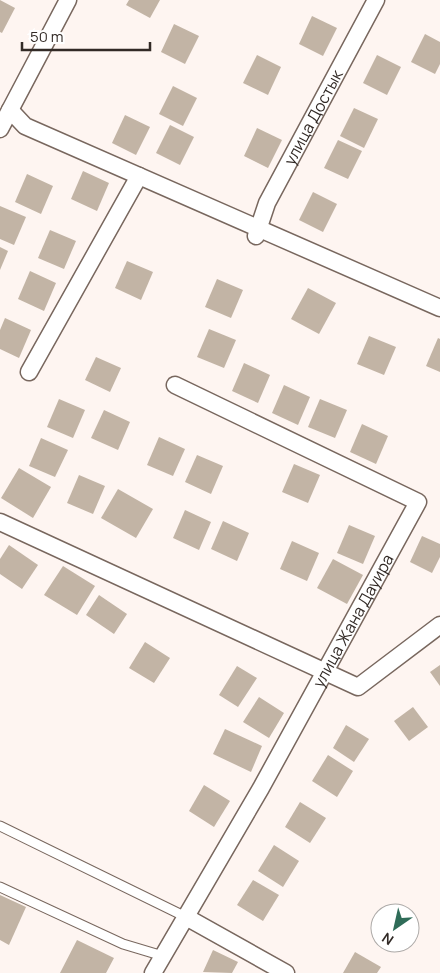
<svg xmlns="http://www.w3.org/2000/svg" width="440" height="973" viewBox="0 0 440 973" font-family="Manrope,sans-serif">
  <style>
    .building { fill: #c2b4a5 }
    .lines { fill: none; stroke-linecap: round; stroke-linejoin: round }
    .lane-casing { stroke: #78675e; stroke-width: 11 }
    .street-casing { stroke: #78675e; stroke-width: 19 }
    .lane { stroke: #fff; stroke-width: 9 }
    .street { stroke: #fff; stroke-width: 16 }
    .labels { text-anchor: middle; stroke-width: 4; stroke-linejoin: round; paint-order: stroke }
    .street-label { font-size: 16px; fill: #322a26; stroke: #fff }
  </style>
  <rect width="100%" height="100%" fill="#fef5f1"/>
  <!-- building -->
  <g class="building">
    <path d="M0 0 15 8 2 33 0 32Z"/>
    <path d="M129 0H160L150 18 126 5Z"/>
    <path d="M312 16 337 28 323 56 299 44Z"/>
    <path d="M174 24 199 36 185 64 161 52Z"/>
    <path d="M425 34 440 42V64L435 74 411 62Z"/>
    <path d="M257 55 281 67 268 95 243 83Z"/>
    <path d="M377 55 401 67 387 95 363 83Z"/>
    <path d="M173 86 197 98 183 126 159 114Z"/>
    <path d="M354 108 378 119 364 148 340 136Z"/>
    <path d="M125 115 150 127 136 155 112 143Z"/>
    <path d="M170 125 194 137 180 165 156 153Z"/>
    <path d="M257 128 282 140 268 168 244 156Z"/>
    <path d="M338 140 362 151 348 179 324 168Z"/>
    <path d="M83 171 109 183 97 211 71 199Z"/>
    <path d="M27 174 53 186 41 214 15 202Z"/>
    <path d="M313 192 337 204 323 232 299 220Z"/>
    <path d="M0 206 26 217 14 245 0 239Z"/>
    <path d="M50 230 76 241 64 269 38 258Z"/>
    <path d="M0 247 8 251 0 270Z"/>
    <path d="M127 261 153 272 141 300 115 288Z"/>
    <path d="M30 271 56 283 44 311 18 299Z"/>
    <path d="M217 279 243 290 231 318 205 307Z"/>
    <path d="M308 288 336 303 319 334 291 319Z"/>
    <path d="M5 318 31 330 19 358 0 349V330Z"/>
    <path d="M209 329 236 340 224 368 197 357Z"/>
    <path d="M369 336 396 347 384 375 357 364Z"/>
    <path d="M438 338 440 339V372L426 366Z"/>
    <path d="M96 357 121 368 110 392 85 380Z"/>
    <path d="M244 363 270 375 258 403 232 391Z"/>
    <path d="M284 385 310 397 298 425 272 413Z"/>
    <path d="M59 399 85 410 73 438 47 427Z"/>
    <path d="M320 399 347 410 335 438 308 427Z"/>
    <path d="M104 410 130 422 118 450 91 438Z"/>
    <path d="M362 424 388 436 376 464 350 452Z"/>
    <path d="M159 437 185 449 173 476 147 465Z"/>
    <path d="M41 438 68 450 55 477 29 466Z"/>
    <path d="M197 455 223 466 211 494 185 482Z"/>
    <path d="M294 464 320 475 308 503 282 492Z"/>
    <path d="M19 468 51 487 33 518 1 498Z"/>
    <path d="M79 475 105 486 93 514 67 503Z"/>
    <path d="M118 489 153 509 136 538 101 518Z"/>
    <path d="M185 510 211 522 199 550 173 538Z"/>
    <path d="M223 521 249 533 237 561 211 549Z"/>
    <path d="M349 525 375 536 363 564 337 553Z"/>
    <path d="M422 536 440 544V557L432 573 410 562Z"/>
    <path d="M292 541 319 553 307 581 280 569Z"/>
    <path d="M9 545 38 565 22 589 0 574V559Z"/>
    <path d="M333 559 363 575 347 604 317 588Z"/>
    <path d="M63 566 95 586 77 615 44 595Z"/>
    <path d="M99 595 127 614 114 634 86 615Z"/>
    <path d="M145 642 170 658 154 683 129 668Z"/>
    <path d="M440 665V686L430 672Z"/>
    <path d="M237 666 257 678 238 707 219 695Z"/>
    <path d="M259 697 284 713 269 738 243 722Z"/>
    <path d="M413 707 428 727 409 741 394 721Z"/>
    <path d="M346 725 369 739 354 762 333 748Z"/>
    <path d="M225 729 262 746 251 772 213 754Z"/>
    <path d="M328 755 353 771 337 797 312 781Z"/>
    <path d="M204 785 230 801 214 827 189 811Z"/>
    <path d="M300 802 326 818 310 843 285 827Z"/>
    <path d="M274 845 299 861 283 887 258 871Z"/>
    <path d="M253 880 279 895 263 921 237 905Z"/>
    <path d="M0 895 26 907 9 945 0 940Z"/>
    <path d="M77 940 114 958 106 973H60Z"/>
    <path d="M213 950 238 962 232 973 203 972Z"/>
    <path d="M355 952 381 967 377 973H343Z"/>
  </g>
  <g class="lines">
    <!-- lane casing -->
    <g class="lane-casing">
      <g id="lane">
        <path d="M0 826 186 917"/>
        <path d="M0 887 123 944 163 956"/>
      </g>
    </g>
    <!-- street casing -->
    <g class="street-casing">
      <g id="street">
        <path d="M10 110 25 126 440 308"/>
        <path d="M0 129 68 0"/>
        <path id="s1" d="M256 236 267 203 376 0"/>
        <path d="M29 372 139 176"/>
        <path d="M0 522 358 687 440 625"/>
        <path d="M186 917 286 973"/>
        <path id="s2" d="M153 973 261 788 418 502 175 385"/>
      </g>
    </g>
    <!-- lane -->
    <use href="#lane" class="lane"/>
    <!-- street -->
    <use href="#street" class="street"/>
  </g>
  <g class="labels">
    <!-- street labels -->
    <g class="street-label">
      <text dy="6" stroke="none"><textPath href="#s1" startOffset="132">улица Достык</textPath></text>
      <text dy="6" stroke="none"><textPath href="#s2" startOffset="405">улица Жана Дауира</textPath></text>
    </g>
  </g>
  <!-- north arrow -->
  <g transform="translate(395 928) rotate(214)"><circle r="24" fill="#ffffff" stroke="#adaaa8"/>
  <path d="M0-4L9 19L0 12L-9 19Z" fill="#2f6c58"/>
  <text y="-8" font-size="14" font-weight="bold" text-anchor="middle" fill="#322a26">N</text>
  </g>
  <!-- scale -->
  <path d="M22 42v8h128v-8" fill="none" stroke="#322a26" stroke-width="2.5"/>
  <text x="30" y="42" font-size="15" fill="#322a26" stroke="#ffffff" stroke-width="4" paint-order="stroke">50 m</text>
</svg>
